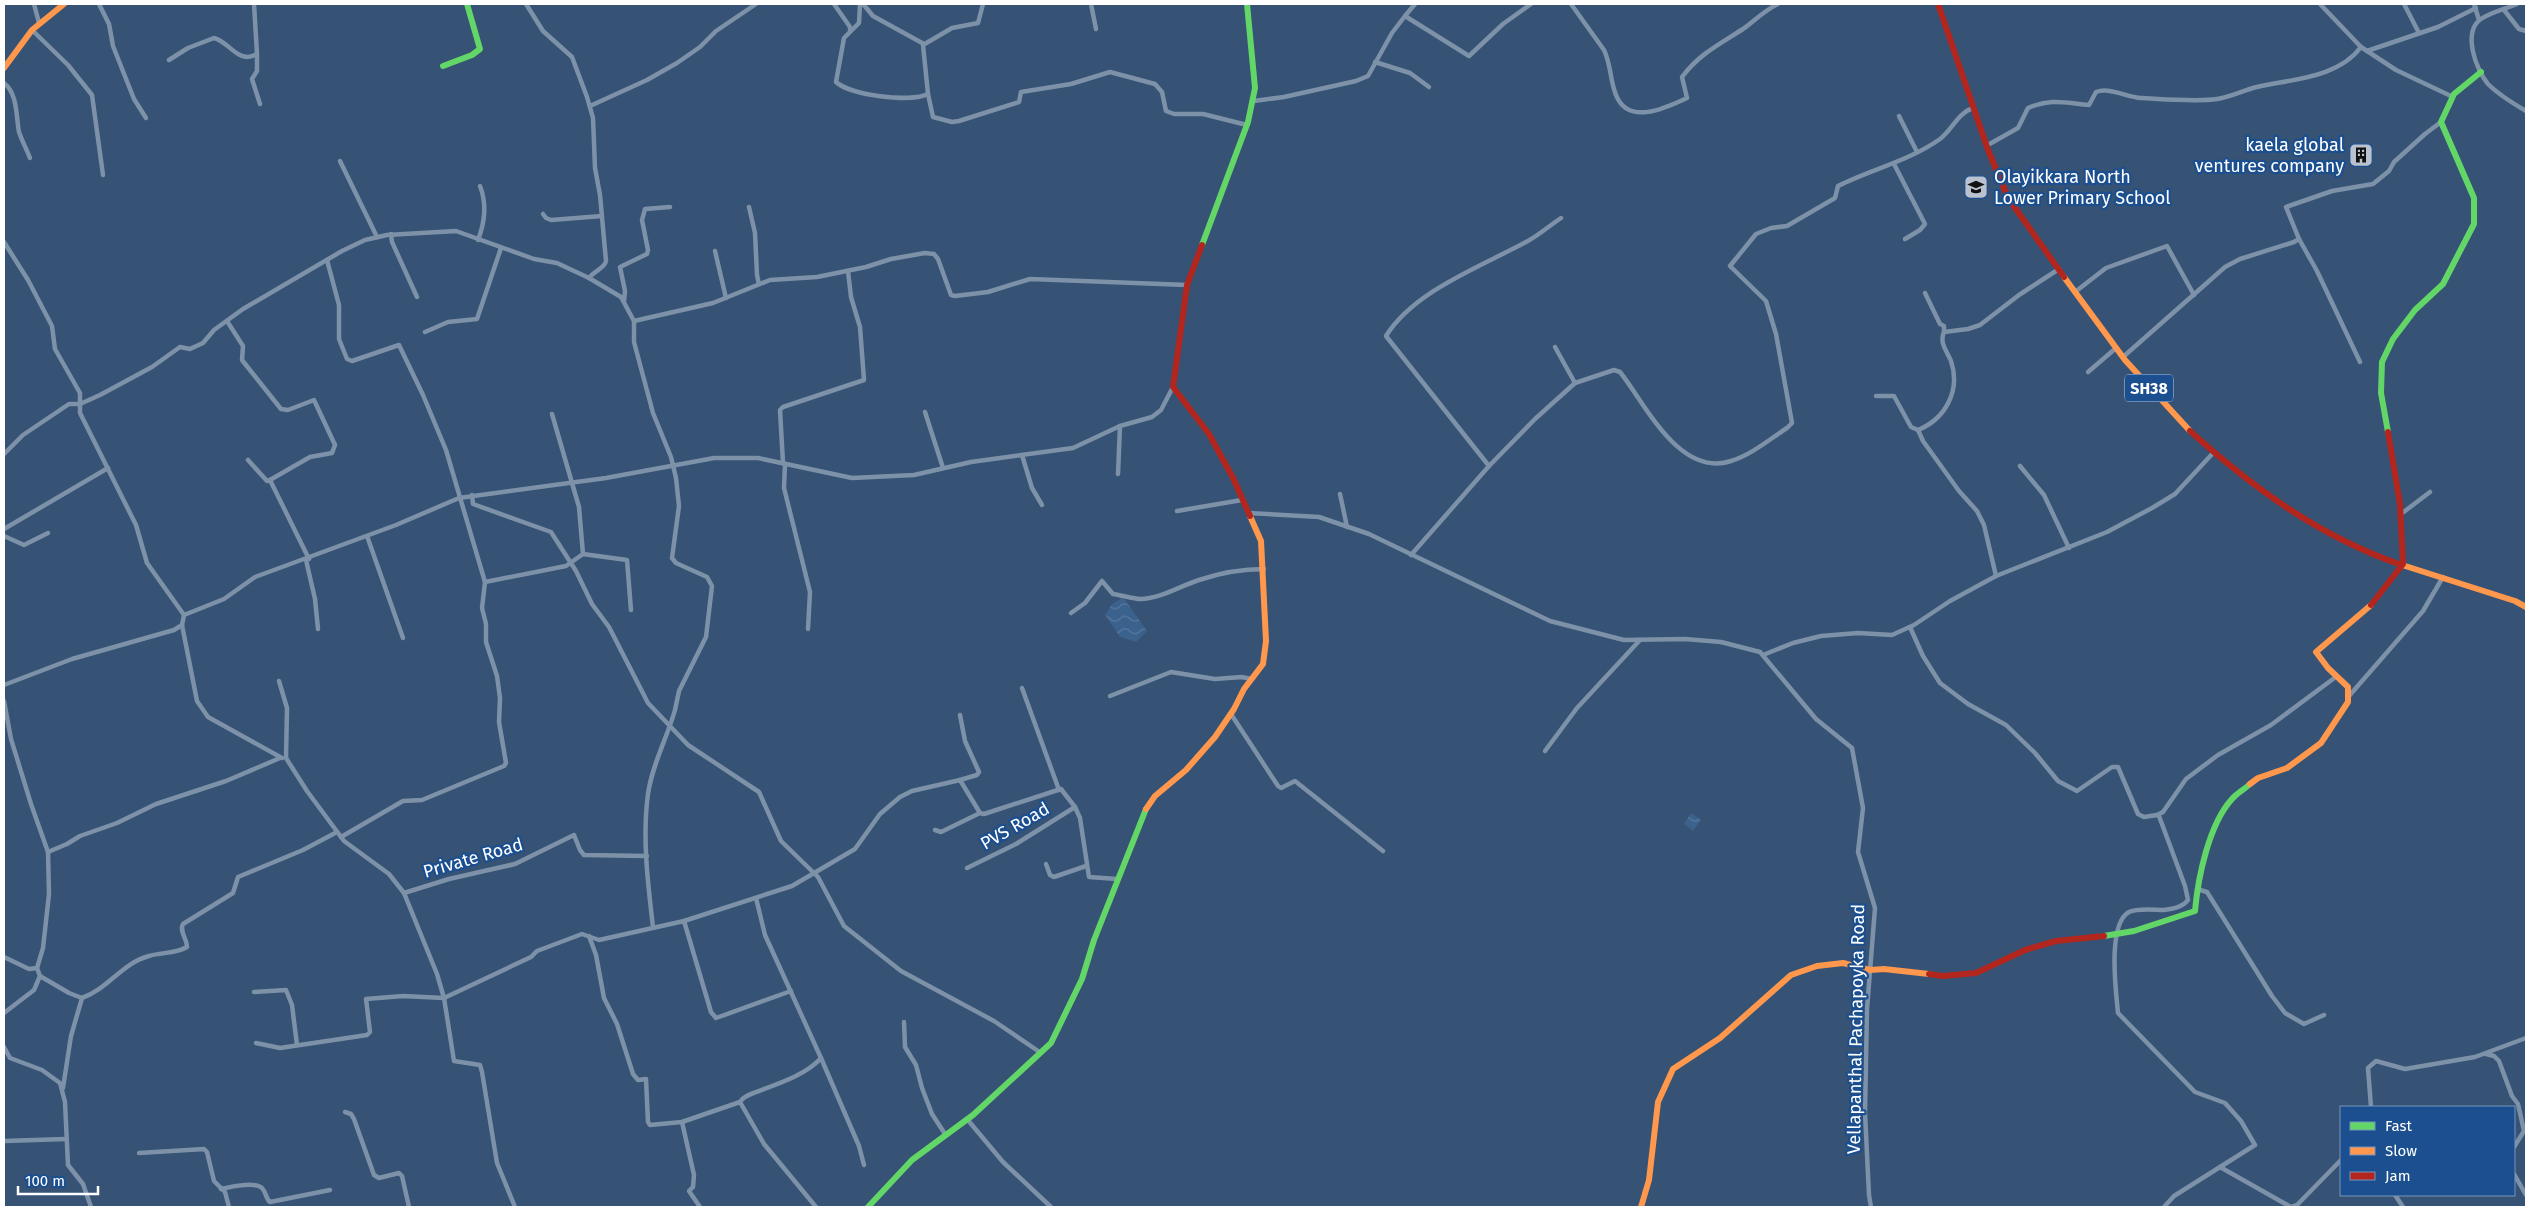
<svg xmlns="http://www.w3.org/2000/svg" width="2530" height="1211" viewBox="0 0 2530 1211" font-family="'Fira Sans',sans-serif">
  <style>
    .water { fill: url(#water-waves) }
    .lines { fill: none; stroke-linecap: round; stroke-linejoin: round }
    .street { stroke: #7d92a8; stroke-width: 4.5 }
    .fast { stroke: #63d668; stroke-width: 6 }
    .slow { stroke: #ff974d; stroke-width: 6 }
    .jam { stroke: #b3261e; stroke-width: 6 }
    .labels { text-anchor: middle; stroke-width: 4.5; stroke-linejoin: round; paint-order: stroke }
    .shield { fill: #1b4f8f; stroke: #bbcadd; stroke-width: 1 }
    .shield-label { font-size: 16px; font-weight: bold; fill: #fff }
    .poi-label { font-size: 18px; fill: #fff; stroke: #1b4f8f; text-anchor: end }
    .street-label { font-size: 18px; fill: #fff; stroke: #1b4f8f }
  </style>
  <defs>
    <pattern id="water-waves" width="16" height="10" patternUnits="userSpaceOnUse" patternTransform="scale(1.25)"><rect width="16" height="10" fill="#3b618d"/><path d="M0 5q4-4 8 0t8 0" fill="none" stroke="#58799e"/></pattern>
  </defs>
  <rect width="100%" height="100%" fill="#365274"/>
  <!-- water -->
  <g class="water">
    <path d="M1123 597 1147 631 1136 642 1120 637 1105 615 1112 604Z"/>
    <path d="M1691 813 1701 820 1693 831 1684 824Z"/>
  </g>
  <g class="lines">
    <!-- street -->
    <g class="street">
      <path d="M34 4 39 23"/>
      <path d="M99 4 109 24 113 46 134 99 146 118"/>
      <path d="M526 4 543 31 572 57 587 97 593 118 595 168 600 195 606 261C605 268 594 271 589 278"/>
      <path d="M834 4 850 27V30"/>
      <path d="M860 4 859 23 844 38 836 82C850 95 910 103 928 94L923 45 952 28 978 23 983 4"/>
      <path d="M863 4 873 16 924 44"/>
      <path d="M1091 4 1096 29"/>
      <path d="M1415 4 1405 16 1469 56 1503 24 1531 4"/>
      <path d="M1571 4 1604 50C1611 64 1610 81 1616 95 1628 126 1666 108 1687 98L1682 77C1699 54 1720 44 1743 29 1754 21 1765 10 1778 4"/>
      <path d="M2320 4 2361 47 2396 70 2453 97"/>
      <path d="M2404 4 2419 33"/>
      <path d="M2474 4 2479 20"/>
      <path d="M2517 4C2505 9 2491 12 2481 19 2462 32 2476 70 2488 84 2498 94 2514 104 2526 111"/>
      <path d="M2504 10 2519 29 2526 31"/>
      <path d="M32 30 68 65 92 95 103 175"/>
      <path d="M2367 51 2438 27 2476 8"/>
      <path d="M257 54V71L252 79 260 104"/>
      <path d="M169 60 188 48 214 38C230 42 238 65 257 54L254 4"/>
      <path d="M1375 62 1410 73 1429 87"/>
      <path d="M4 83C18 94 16 117 19 132 22 141 27 150 30 158"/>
      <path d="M928 94 933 117 952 122 959 121 1019 102 1021 92 1071 84 1110 72 1155 84 1162 92 1166 111 1174 114H1203L1247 125"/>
      <path d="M1254 101 1284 97 1356 81 1368 76 1392 33 1405 16"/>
      <path d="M590 106 647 80 677 63 700 47 716 31 756 4"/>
      <path d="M1899 116 1917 152"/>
      <path d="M1986 146 2018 128 2028 108C2052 98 2065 103 2089 105L2096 92C2110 87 2126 97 2141 98 2162 99 2197 102 2217 99 2230 97 2244 90 2257 87 2292 79 2338 78 2361 47"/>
      <path d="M340 161 377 237"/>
      <path d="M1894 164 1925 224 1920 230 1905 239"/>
      <path d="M749 207 755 233 757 275 759 284"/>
      <path d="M543 214 546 218 551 220 602 216"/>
      <path d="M391 234 392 242 417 297"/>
      <path d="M2299 239 2317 271 2360 362"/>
      <path d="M478 240C485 222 487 204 480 186"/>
      <path d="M4 242 28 280 52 326 55 349 80 393V413L136 525 147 563 184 615 224 599 255 577 396 525 459 498 606 478 714 458H758L852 478 914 475 971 462 1073 448 1120 426 1152 417 1161 410 1173 387"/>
      <path d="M715 251 726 298"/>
      <path d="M327 260 339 305V339L347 359 352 361 399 345 423 395 446 450 485 582 482 608 486 624V642L497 676 500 698 499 722 506 763 504 766 422 800 403 801 341 837"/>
      <path d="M2075 292 2106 268 2167 246 2194 295"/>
      <path d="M1925 293 1940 324 1944 326V332"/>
      <path d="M624 301 625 291 620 267 647 254 648 250 642 220 645 209 670 207"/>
      <path d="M227 321 243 346 242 360 281 409 288 410 314 400 335 445 332 453 310 457 270 480"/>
      <path d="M634 321 713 303 770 280 817 277 866 267 891 259 925 253 934 254 938 259 951 295 955 296 988 292 1030 279 1187 285"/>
      <path d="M425 332 448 322 477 319 501 248"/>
      <path d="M1555 347 1575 383"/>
      <path d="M2123 357 2225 267 2240 259 2294 242 2299 239 2286 207 2332 191 2373 184 2389 171 2394 162 2425 134 2441 122"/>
      <path d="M2088 372 2116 348"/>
      <path d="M1876 396H1894L1911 427 1918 430C1945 419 1961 391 1951 361 1947 351 1939 343 1944 332L1968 329 1980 325 2019 295 2059 269"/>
      <path d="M925 412 943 468"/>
      <path d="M552 414 579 507 583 554"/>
      <path d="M1918 430 1923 441 1959 491 1977 511 1984 525 1996 576"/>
      <path d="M4 454 23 435 69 404H80L100 395 152 367 180 347 190 349 203 343 214 330 243 309 342 251 365 240 387 235 456 231 534 259 557 263 589 278 621 297 634 321V342L653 413 671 457 676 478 679 506 672 558 676 563 707 577 712 586 706 637 679 691 675 710C667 738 652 765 648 794 642 838 648 884 653 927"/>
      <path d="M1022 455 1032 488 1042 505"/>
      <path d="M248 460 267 481 270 480 309 559"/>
      <path d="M783 463 780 410 783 407 864 380 860 327 851 297 848 271"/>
      <path d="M785 464 784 488 810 592 808 629"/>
      <path d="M1489 466 1386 336C1414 291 1480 267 1526 242 1538 236 1549 226 1561 218"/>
      <path d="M2020 466 2044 495 2069 548"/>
      <path d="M1118 474 1120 426"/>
      <path d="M1340 494 1347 527"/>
      <path d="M472 495 473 504 551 532 576 571 592 604 609 627 648 703 688 745 759 792 781 841 818 877 844 926 901 971 994 1021 1041 1053"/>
      <path d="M1177 511 1242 500"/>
      <path d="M1248 513 1319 517 1369 534 1550 621 1624 640 1685 639 1721 642 1760 652 1816 719 1852 748 1863 808 1858 852 1875 908 1867 1009 1865 1113 1869 1195 1871 1207"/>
      <path d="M2401 514 2430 492"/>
      <path d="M4 529 108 468"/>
      <path d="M4 536 24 545 48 533"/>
      <path d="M367 536 403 638"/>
      <path d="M1411 555 1489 466 1535 419 1575 383 1614 370 1620 372C1645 403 1679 478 1731 461 1751 455 1770 439 1787 428L1792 423 1776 334 1766 301 1730 266 1756 234 1771 228 1787 226 1835 198 1838 186C1872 169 1909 161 1940 139 1952 130 1958 113 1973 108"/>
      <path d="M306 560 315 599 318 629"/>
      <path d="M485 582 566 566 583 554 627 560 631 610"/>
      <path d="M1071 613 1085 603 1102 581 1113 594C1120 595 1135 599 1140 599 1160 599 1180 586 1199 580 1220 573 1242 569 1264 569"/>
      <path d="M182 625 197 701 208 717 282 758"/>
      <path d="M1910 627 1923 656 1940 683 1968 704 2006 725 2035 753 2058 781 2077 791 2112 767H2118L2138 814 2144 817 2157 815 2159 816 2185 886 2188 900C2183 907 2173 909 2164 910 2154 910 2138 908 2129 912 2107 924 2116 992 2118 1013L2195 1092 2225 1103 2241 1121 2255 1145 2174 1196 2164 1207"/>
      <path d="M1763 655 1793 643 1821 636 1858 633 1892 635 1914 625 1950 601 1996 576 2107 532 2152 508 2175 494 2214 452"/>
      <path d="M279 681 287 708 286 758 307 791 344 841 389 874 404 893 437 974 444 998 454 1061 480 1065 482 1072 497 1163 515 1207"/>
      <path d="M4 685 72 659 174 630 182 625 184 615"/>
      <path d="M1022 688 1059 790"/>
      <path d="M1110 696 1171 672 1215 679 1242 677 1251 679"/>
      <path d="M2349 696 2423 611 2443 577"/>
      <path d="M4 701 11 739 31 804 48 852 49 894 43 948 37 968 40 976 34 990 4 1013"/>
      <path d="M1231 714 1278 786 1281 788 1295 781 1383 851"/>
      <path d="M1545 751 1577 708 1640 640"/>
      <path d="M960 780 977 775 979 772 965 741 960 715"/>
      <path d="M2157 815 2163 812 2186 779 2218 755 2271 725 2337 676"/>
      <path d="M935 830 941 832 980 813"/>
      <path d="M48 852 67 844 80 836 117 823 156 804 226 781 280 758"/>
      <path d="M1046 864 1050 875 1054 877 1086 866"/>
      <path d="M967 868 1016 844 1075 807"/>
      <path d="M2197 889 2207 892 2272 996 2285 1013 2304 1024 2324 1015"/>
      <path d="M404 893 449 879 515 864 574 835 580 850 584 855 647 856"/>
      <path d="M756 898 765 935 821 1058C808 1073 783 1082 764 1089 756 1093 745 1094 740 1102L764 1144 816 1207"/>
      <path d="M684 921 711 1012 716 1018 791 991"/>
      <path d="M589 936 596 955 604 998 617 1024 633 1074 638 1080 646 1079 648 1122 650 1125 682 1122 740 1102"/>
      <path d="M4 957 29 969 37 968"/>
      <path d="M40 976 69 993 82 998 71 1036 63 1088"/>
      <path d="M254 992 286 990 292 1005 297 1045"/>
      <path d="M82 998C108 989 122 963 149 956 161 952 176 954 187 947 187 939 179 931 183 924L233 893 238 877 303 850 337 832"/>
      <path d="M904 1022 905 1047 916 1065 922 1088 932 1114 945 1134"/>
      <path d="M256 1043 280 1048 367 1035 370 1032 366 999 403 996 444 998 531 957 537 951 582 934 599 940 684 921 792 886 855 849 880 814 900 797 912 791 960 780 980 813 984 814 1061 789 1075 807 1080 818 1089 877 1117 879"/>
      <path d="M4 1047 10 1058 42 1070 60 1083 65 1102 68 1165 83 1184 91 1207"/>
      <path d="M2486 1054 2494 1056 2499 1061 2512 1096 2518 1104 2524 1131 2514 1147"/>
      <path d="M821 1058 859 1146 864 1165"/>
      <path d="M2371 1107 2368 1068 2376 1061 2405 1069 2475 1057 2526 1038"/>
      <path d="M345 1112 351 1114 354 1119 374 1175 379 1178 399 1173 402 1176 409 1207"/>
      <path d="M967 1119 1003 1162 1051 1207"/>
      <path d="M682 1122 694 1175 693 1187 689 1191 700 1207"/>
      <path d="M4 1141 66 1139"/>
      <path d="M139 1153 204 1149 207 1152 214 1181 225 1192 229 1207"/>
      <path d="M2220 1167 2291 1207 2297 1205 2341 1160"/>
      <path d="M2514 1174 2526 1195"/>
      <path d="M221 1189C231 1187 254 1181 262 1188 266 1192 266 1199 270 1202L330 1190"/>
      <path d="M2395 1195 2403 1207"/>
    </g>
    <!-- fast -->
    <g class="fast">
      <path d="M443 66 472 55 480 49 467 4"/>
      <path d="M1202 245 1248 122 1255 88 1247 4"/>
      <path d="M2388 432 2381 393 2382 362 2393 339 2415 310 2443 284 2474 224V198L2441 122 2454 94 2481 72"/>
      <path d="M2104 936 2134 931 2195 911C2198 877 2209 824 2232 799 2237 793 2245 789 2250 784"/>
      <path d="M868 1207 912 1160 973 1115 1051 1043 1082 979 1094 940 1146 809"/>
    </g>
    <!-- slow -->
    <g class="slow">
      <path d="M4 68 32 30 64 4"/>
      <path d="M2064 277 2125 360 2190 431"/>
      <path d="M2399 564 2515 601 2526 607"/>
      <path d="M2250 784 2258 778 2287 768 2321 743 2348 702V687L2328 668 2316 652 2371 605"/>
      <path d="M1146 809 1155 796 1186 770 1215 737 1234 709 1244 689 1263 664 1266 641 1261 541 1250 516"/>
      <path d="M1641 1207 1649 1180 1658 1102 1673 1069 1720 1038 1791 975 1817 966 1843 963 1870 970 1884 969 1929 974"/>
    </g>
    <!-- jam -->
    <g class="jam">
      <path d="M1938 4 1988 150 2008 198 2064 277"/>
      <path d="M1202 245 1187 285 1173 387 1209 434 1233 478 1250 516"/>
      <path d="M2190 431C2253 488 2319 536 2399 564"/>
      <path d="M2371 605 2403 564 2400 504 2388 432"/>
      <path d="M1929 974 1942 976 1976 973 2025 950 2056 941 2104 936"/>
    </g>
  </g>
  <!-- icons -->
  <defs>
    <g id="building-square" transform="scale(1.25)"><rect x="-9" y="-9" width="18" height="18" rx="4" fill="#b9c2ce" stroke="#1b4f8f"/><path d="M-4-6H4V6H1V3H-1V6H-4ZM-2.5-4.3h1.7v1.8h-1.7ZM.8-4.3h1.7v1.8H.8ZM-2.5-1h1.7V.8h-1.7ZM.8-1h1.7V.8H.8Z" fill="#111"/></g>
    <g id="school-square" transform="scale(1.25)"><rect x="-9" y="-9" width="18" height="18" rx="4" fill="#b9c2ce" stroke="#1b4f8f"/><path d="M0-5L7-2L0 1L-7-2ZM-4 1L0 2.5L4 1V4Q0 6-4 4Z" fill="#111"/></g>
  </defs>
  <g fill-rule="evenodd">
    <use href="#building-square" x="2361" y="155"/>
    <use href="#school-square" x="1976" y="187"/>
  </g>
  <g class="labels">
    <!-- shield labels -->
    <rect class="shield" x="2125" y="374.5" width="48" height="27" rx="4"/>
    <g class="shield-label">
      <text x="2149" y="394">SH38</text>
    </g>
    <!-- poi labels -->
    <g class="poi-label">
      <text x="2344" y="151">kaela global<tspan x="2344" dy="21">ventures company</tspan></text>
      <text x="1994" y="183" text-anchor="start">Olayikkara North<tspan x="1994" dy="21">Lower Primary School</tspan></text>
    </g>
    <!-- street labels -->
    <g class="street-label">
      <text transform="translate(1015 826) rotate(-30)" y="6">PVS Road</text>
      <text transform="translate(473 858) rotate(-16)" y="6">Private Road</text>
      <text transform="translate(1856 1029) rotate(-89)" y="6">Vellapanthal Pachapoyka Road</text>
    </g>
  </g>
  <!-- border -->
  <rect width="2530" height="1211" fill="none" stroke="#ffffff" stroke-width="10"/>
  <!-- legend -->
  <rect x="2340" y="1106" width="175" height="90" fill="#1b4f8f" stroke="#7695bc"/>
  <rect x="2350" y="1122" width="25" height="8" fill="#63d668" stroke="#7695bc"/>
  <text x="2385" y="1131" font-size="15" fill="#ffffff">Fast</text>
  <rect x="2350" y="1147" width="25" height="8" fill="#ff974d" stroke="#7695bc"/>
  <text x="2385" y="1156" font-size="15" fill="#ffffff">Slow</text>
  <rect x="2350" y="1172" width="25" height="8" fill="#b3261e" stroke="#7695bc"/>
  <text x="2385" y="1181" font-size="15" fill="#ffffff">Jam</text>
  <!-- scale -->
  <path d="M18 1186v8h80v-8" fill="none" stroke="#ffffff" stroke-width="2.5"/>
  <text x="25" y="1186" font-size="15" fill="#ffffff" stroke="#1b4f8f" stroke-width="4" paint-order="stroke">100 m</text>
</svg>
